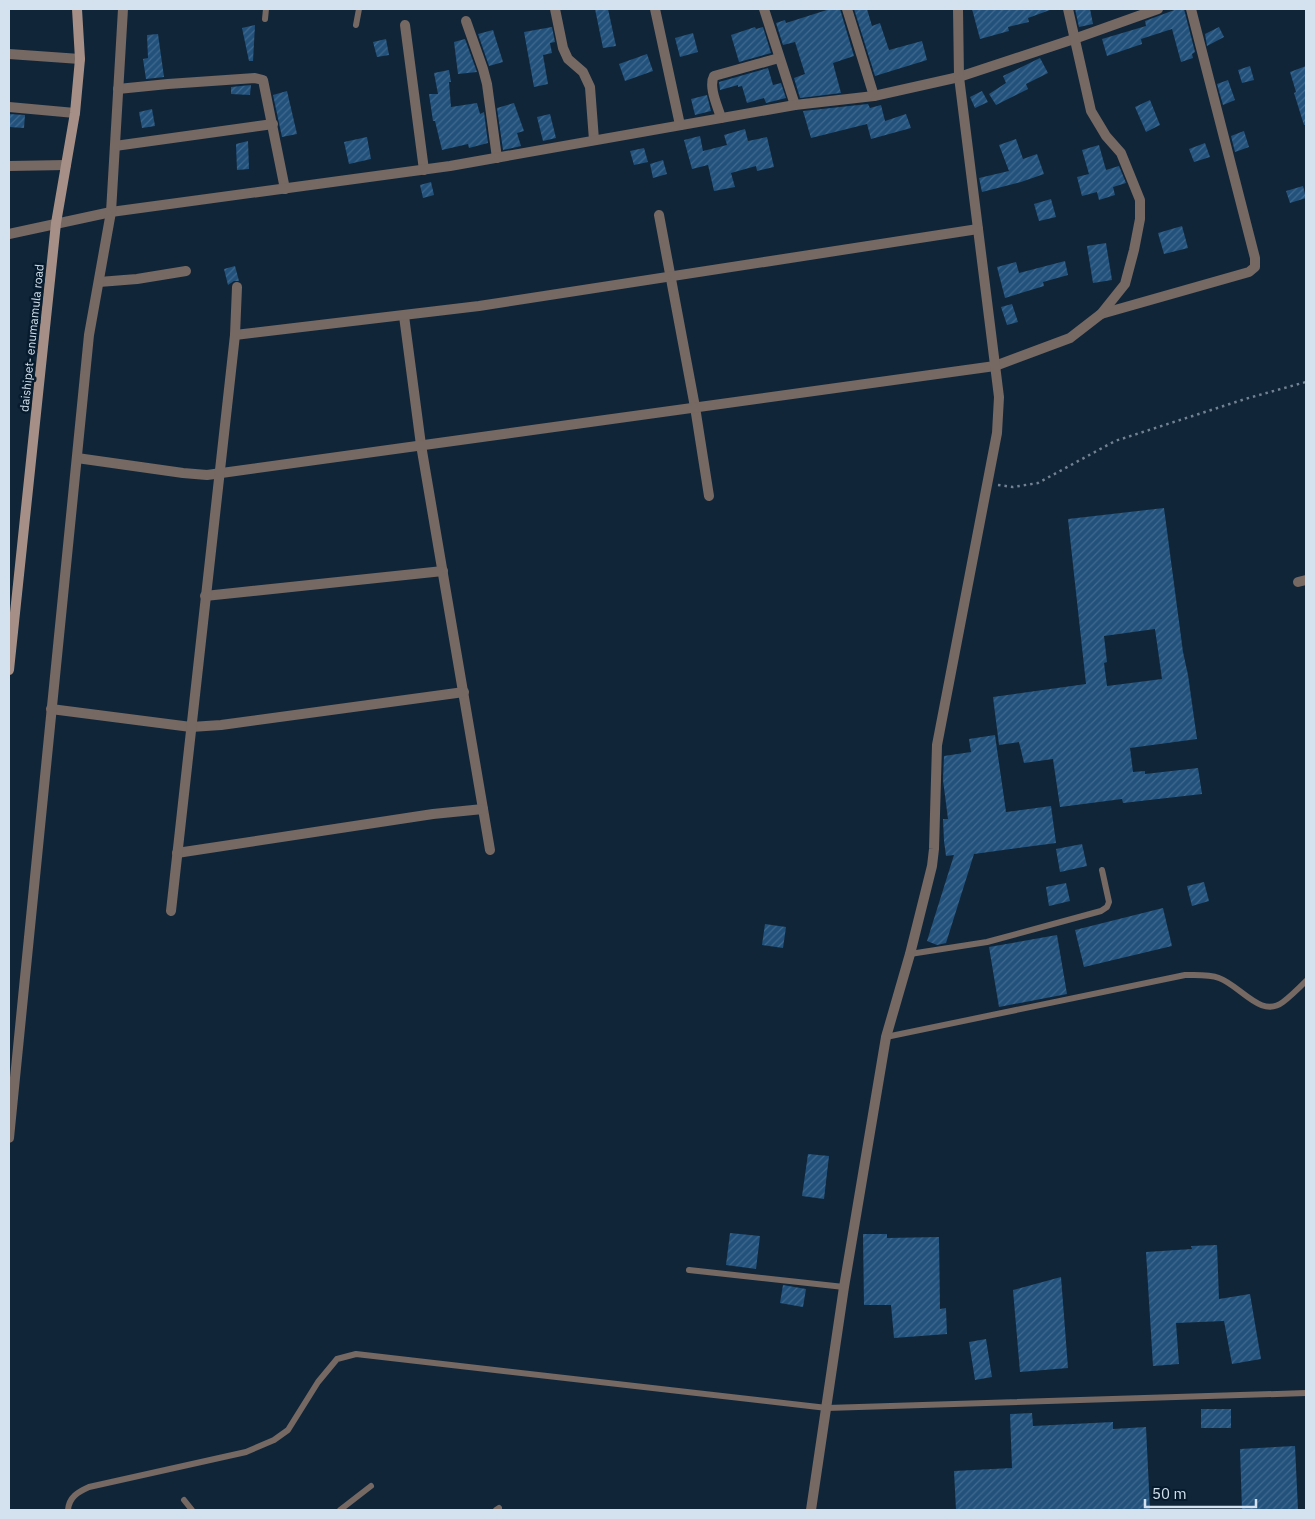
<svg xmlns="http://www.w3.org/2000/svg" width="1315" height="1519" viewBox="0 0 1315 1519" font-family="'IBM Plex Sans',sans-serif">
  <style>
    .building { fill: url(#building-hatch); fill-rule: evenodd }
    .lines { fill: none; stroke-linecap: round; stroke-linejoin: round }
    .path { stroke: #718292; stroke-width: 2.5; stroke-dasharray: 2.5 4; stroke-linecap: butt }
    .lane { stroke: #766862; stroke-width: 6 }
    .street { stroke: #766862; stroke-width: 10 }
    .secondary { stroke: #a68f86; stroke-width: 10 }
    .labels { text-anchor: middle; stroke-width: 5; stroke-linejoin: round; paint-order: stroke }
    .street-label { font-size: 12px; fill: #d4e1ee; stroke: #061b2d }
  </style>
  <defs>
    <pattern id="building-hatch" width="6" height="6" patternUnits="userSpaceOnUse" patternTransform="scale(1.25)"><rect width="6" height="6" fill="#22517b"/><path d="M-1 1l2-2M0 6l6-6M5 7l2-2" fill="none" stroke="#416a8e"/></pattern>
  </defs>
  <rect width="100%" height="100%" fill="#102538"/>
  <!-- building -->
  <g class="building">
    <path d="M595 9H608L616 46 603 48Z"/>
    <path d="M830 9H840L854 56 833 63 841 93 800 98 794 78 805 74 795 42 783 45 776 23 785 20 786 23Z"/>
    <path d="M854 9H867L872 26 880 23 889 50 922 41 927 60 875 76Z"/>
    <path d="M972 9H1049L1050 10 1028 18 1029 22 1008 27 1009 31 980 39Z"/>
    <path d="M1075 9H1090L1093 24 1079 27Z"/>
    <path d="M1177 9H1184L1195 52 1192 54 1193 58 1181 62 1172 29 1141 39 1142 44 1107 56 1102 39 1146 26 1145 21Z"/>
    <path d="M255 25 253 61H249L242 28Z"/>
    <path d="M552 27 555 42 550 43 552 53 543 55 548 84 534 87 524 32Z"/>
    <path d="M755 27 756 29 763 27 771 53 739 62 731 35Z"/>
    <path d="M1219 27 1224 37 1207 46 1205 34Z"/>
    <path d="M493 30 503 62 489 66 478 34Z"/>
    <path d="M693 33 698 52 680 57 675 38Z"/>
    <path d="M158 34 164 77 146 79 143 59 148 58 147 35Z"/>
    <path d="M386 39 389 55 377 57 373 42Z"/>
    <path d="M465 39 477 72 458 74 454 42Z"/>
    <path d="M647 54 653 71 625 81 619 64Z"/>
    <path d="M1040 58 1048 73 1026 84 1028 89 996 105 989 94 1006 83 1003 76Z"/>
    <path d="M1250 66 1254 80 1242 83 1238 70Z"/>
    <path d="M1306 66V125H1304L1294 93 1296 92 1290 72Z"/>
    <path d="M768 68 773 85 781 83 786 98 766 103 764 98 747 103 742 86 738 87V85L720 90 719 82Z"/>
    <path d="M449 70 451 82H449L451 107 477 103 480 114 484 112 488 143 469 148 468 144 442 150 435 121H433L429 94H438L434 73Z"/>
    <path d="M1228 80 1235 100 1223 105 1217 84Z"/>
    <path d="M251 85 250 95 231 94V87Z"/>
    <path d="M287 91 297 134 282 137 273 95Z"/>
    <path d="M982 91 988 102 975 108 970 97Z"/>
    <path d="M707 95 711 111 695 115 691 99Z"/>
    <path d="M1150 100 1160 125 1146 132 1135 107Z"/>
    <path d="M514 103 524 131 517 133 521 146 503 150 497 108Z"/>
    <path d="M868 104 870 108 881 105 885 121 906 114 911 128 871 139 867 124 811 138 803 111Z"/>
    <path d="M152 109 155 126 142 128 139 112Z"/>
    <path d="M9 114 25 115 24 128 9 127Z"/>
    <path d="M550 114 556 138 543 141 537 117Z"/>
    <path d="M745 129 748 141 767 137 774 167 757 171 756 166 731 173 735 187 714 191 708 165 692 169 684 140 700 136 703 151 727 145 724 135Z"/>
    <path d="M1244 131 1249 147 1235 152 1231 136Z"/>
    <path d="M367 137 371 159 349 164 344 142Z"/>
    <path d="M1016 139 1023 159 1037 154 1044 174 1021 182 982 192 979 178 1009 171 999 145Z"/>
    <path d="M248 141 249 169 237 170 236 144Z"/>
    <path d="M1205 143 1210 157 1194 162 1189 149Z"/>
    <path d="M1099 145 1106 170 1119 166 1126 183 1113 187 1115 195 1099 200 1097 192 1082 196 1077 177 1089 174 1082 150Z"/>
    <path d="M644 148 648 162 634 165 630 151Z"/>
    <path d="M663 160 667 174 653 178 650 164Z"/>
    <path d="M431 182 434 195 423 198 420 185Z"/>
    <path d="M1303 186 1306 198 1290 203 1286 191Z"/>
    <path d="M1051 199 1056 217 1039 221 1034 204Z"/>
    <path d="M1182 226 1188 248 1164 254 1158 233Z"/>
    <path d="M1106 243 1112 280 1093 283 1087 246Z"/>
    <path d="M1065 261 1068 275 1043 282 1044 286 1005 298 997 267 1016 262 1019 273Z"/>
    <path d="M235 266 239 281H234L228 285 224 269Z"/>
    <path d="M1012 304 1018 322 1007 325 1001 307Z"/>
    <path d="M1164 508 1183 652 1188 675 1197 739 1130 748 1133 772 1145 771V774L1198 768 1202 794 1123 803 1122 799 1060 807 1053 759 1024 763 1019 742 999 745 993 697 1086 684 1068 519ZM1155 629 1162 679 1107 686 1104 663 1107 662 1104 636Z"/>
    <path d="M995 735 1006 812 1051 806 1056 843 974 854 946 943 937 945 927 941 954 855 946 856 944 841 943 819H948L943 780 944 756 971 752 969 739Z"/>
    <path d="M1082 844 1087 866 1060 872 1056 849Z"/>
    <path d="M1204 882 1209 901 1192 906 1187 886Z"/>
    <path d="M1066 883 1070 901 1049 906 1046 887Z"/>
    <path d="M1163 908 1172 946 1084 967 1075 930Z"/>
    <path d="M765 924 786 927 783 948 762 945Z"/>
    <path d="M1057 935 1067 994 999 1007 989 947Z"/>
    <path d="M808 1154 829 1156 824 1199 802 1196Z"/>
    <path d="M730 1233 760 1236 756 1269 726 1265Z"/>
    <path d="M863 1234H887V1238L939 1237 940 1309 946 1308 947 1334 894 1338 891 1305H864Z"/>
    <path d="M1217 1245 1219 1299 1250 1294 1261 1359 1232 1364 1224 1321 1176 1323 1179 1364 1153 1366 1146 1252 1192 1249 1191 1246Z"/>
    <path d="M1061 1277 1068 1368 1020 1372 1013 1290Z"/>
    <path d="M783 1285 806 1289 803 1307 780 1303Z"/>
    <path d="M986 1339 992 1377 975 1380 969 1342Z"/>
    <rect x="1201" y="1409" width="30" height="19"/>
    <path d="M1032 1413 1033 1426 1113 1422V1429L1146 1427 1150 1510H956L954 1471 1012 1468 1010 1414Z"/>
    <path d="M1295 1446 1298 1510H1242L1240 1449Z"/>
  </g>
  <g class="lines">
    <!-- path -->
    <path class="path" d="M998 485 1013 487 1038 483 1115 441 1245 399 1306 382"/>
    <!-- lane -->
    <g class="lane">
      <path d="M265 19 266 9"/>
      <path d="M356 25 359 9"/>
      <path d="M910 954 987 942 1101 911 1107 907 1109 902 1102 870"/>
      <path d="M886 1037 1185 975C1195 975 1209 974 1219 978 1241 986 1261 1019 1283 1002 1291 996 1299 988 1306 981"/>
      <path d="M689 1270 844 1287"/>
      <path d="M184 1500 192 1510"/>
      <path d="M68 1510C69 1497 78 1492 89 1487L246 1452 274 1440 288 1430 318 1382 337 1359 356 1354 827 1408 1306 1393"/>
      <path d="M340 1510 371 1486"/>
      <path d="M496 1510 499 1508"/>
    </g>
    <!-- street -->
    <g class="street">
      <path d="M555 9 563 48 568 59 583 72 590 87 594 140"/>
      <path d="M655 9 680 125"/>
      <path d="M764 9 795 105"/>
      <path d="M847 9 874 96"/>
      <path d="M466 21 483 69 487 84 497 158"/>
      <path d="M405 25 424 170"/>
      <path d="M9 54 80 59"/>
      <path d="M118 89 168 84 255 78 263 80 285 189"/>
      <path d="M9 107 75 113"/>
      <path d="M721 118C718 107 708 87 714 76L779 58"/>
      <path d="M115 146 273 124"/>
      <path d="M9 166 66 165"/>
      <path d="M659 215 695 407 709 496"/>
      <path d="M9 234 111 212 450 166 795 105 874 96 959 77 1074 39 1158 9"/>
      <path d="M99 282 137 279 186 271"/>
      <path d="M1101 314 1249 272 1255 267V258L1191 9"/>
      <path d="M404 316 421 445 490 850"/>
      <path d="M235 335 479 306 978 229"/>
      <path d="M77 458 183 473 207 475 995 366 1070 338 1101 314 1125 284 1134 250 1140 219V200L1121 153 1106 136 1091 111 1068 9"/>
      <path d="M1298 582 1306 580"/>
      <path d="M205 596 443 571"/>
      <path d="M51 709 191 727 221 725 464 692"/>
      <path d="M177 853 433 814 483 809"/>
      <path d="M171 911 235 335 237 287"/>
      <path d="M9 1138 89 335 111 212 123 9"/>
      <path d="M811 1510 844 1287 886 1037 910 954 932 866 934 849 937 745 997 433 999 397 959 77 958 9"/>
    </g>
    <!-- secondary -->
    <path class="secondary" d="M9 670 56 223 75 113 80 59 77 9"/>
  </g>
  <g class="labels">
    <!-- street labels -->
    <g class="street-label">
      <text transform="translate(32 338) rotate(-84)" y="4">daishipet- enumamula road</text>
    </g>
  </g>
  <!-- border -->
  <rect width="1315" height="1519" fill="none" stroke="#d4e1ee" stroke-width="20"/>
  <!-- scale -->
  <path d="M1145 1499v8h111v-8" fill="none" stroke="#d4e1ee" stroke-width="2.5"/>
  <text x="1152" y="1499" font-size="15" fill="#d4e1ee" stroke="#061b2d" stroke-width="4" paint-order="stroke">50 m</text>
</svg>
